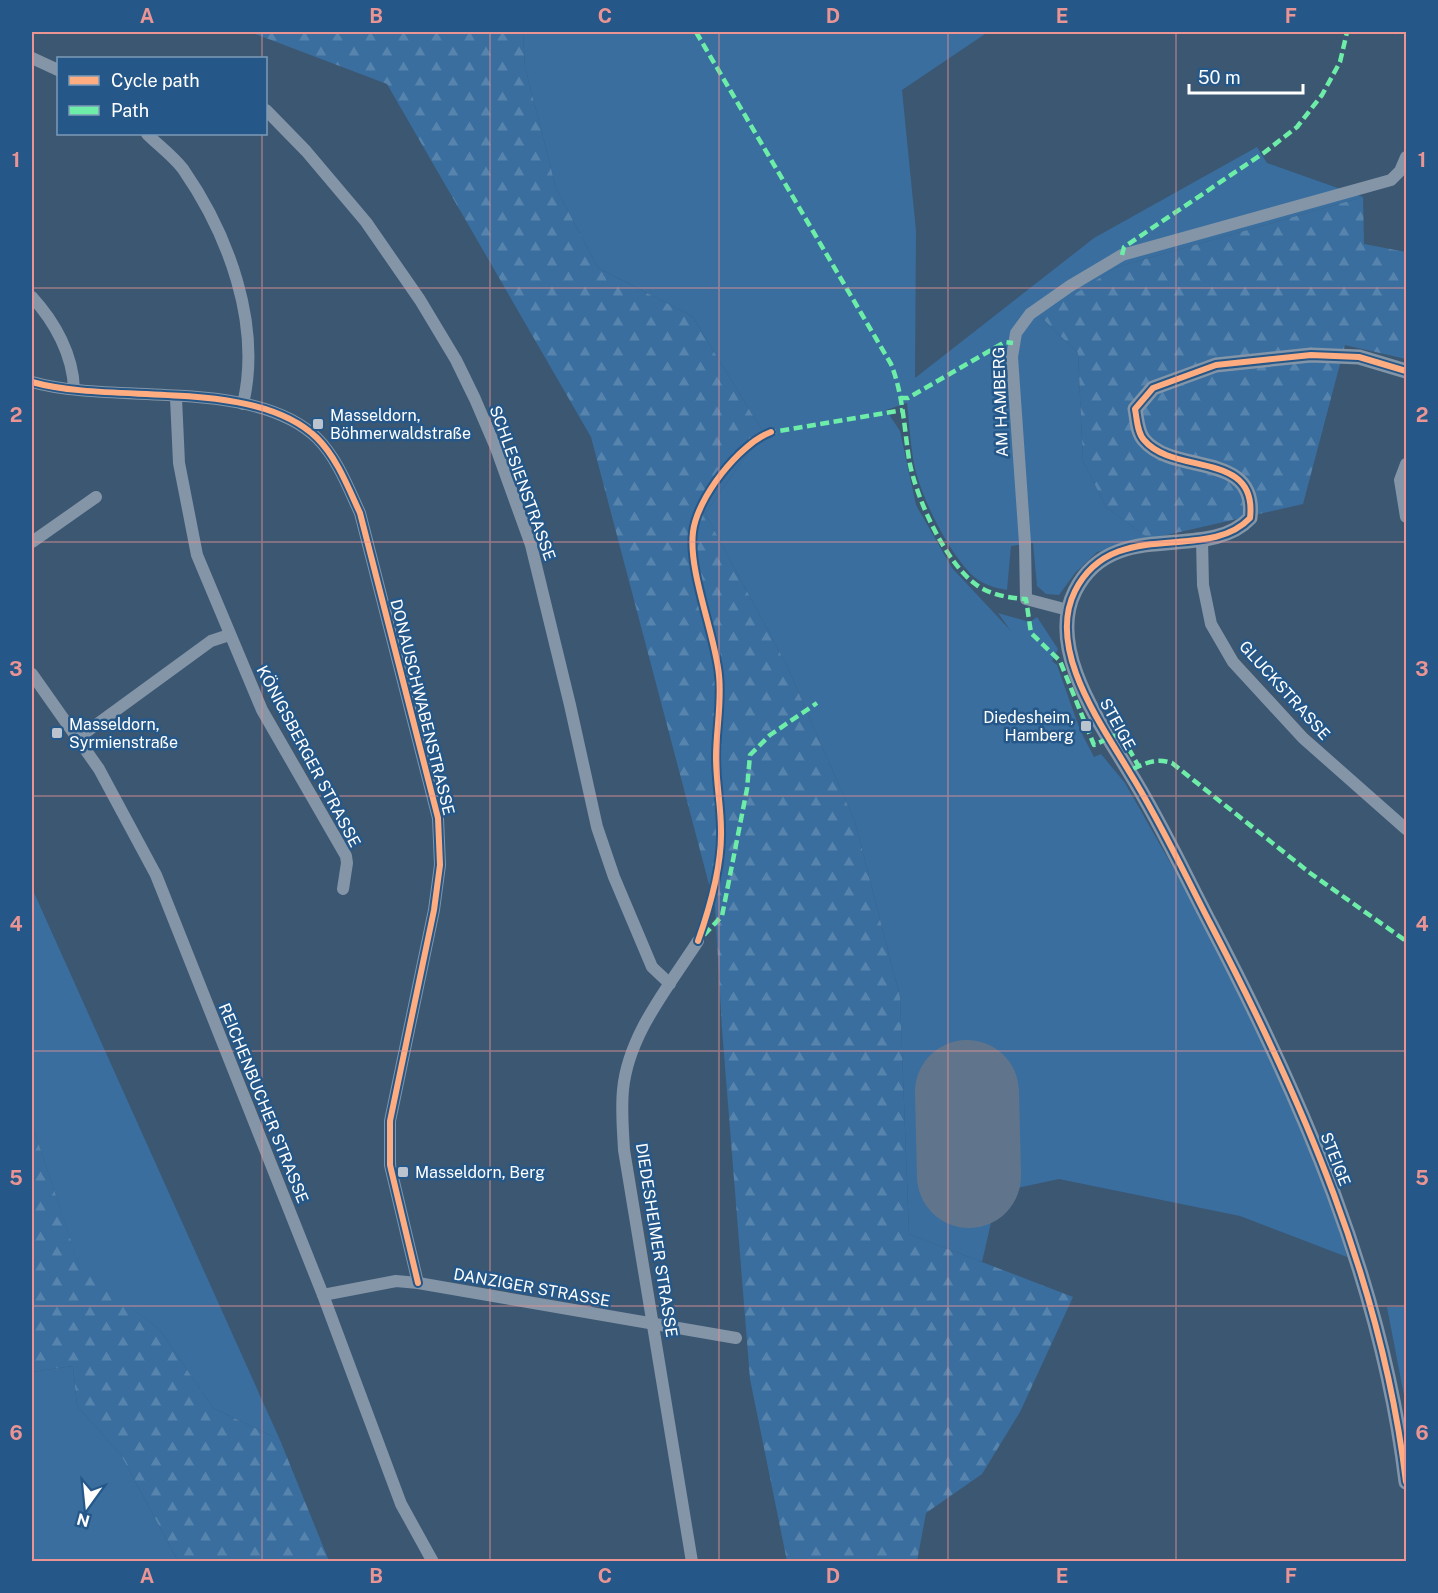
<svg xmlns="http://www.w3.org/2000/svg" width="1438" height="1593" viewBox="0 0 1438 1593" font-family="'Public Sans',sans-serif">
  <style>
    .green { fill: #396e9f }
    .forest { fill: url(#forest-firs) }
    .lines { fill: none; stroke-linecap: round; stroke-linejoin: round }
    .runway { stroke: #60758c; stroke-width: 104 }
    .minor { stroke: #8395a7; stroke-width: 12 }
    .tertiary { stroke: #8395a7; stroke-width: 15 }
    .quiet { stroke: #6deda7; stroke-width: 4.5; stroke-dasharray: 9 4.5; stroke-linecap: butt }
    .cycleway-casing { stroke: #255889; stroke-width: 10 }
    .cycleway { stroke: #ffac80; stroke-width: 6 }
    .grid { fill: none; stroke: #ea9494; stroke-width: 1.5; stroke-opacity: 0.55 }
    .poi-dot { fill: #bbc4ce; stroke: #255889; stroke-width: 2 }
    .labels { text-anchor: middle; stroke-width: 5; stroke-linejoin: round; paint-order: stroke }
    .street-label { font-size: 16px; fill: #fff; stroke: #255889 }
    .poi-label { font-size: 16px; fill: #fff; stroke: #255889; text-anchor: start }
    .neatline { fill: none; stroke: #ea9494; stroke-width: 2 }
    .grid-label { font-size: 20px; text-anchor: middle; font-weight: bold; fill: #ea9494 }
  </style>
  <defs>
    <pattern id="forest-firs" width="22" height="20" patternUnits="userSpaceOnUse" patternTransform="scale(1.5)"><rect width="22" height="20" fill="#396e9f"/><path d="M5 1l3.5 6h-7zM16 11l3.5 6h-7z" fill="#5784ad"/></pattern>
  </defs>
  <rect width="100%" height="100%" fill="#3c5772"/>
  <!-- green -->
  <g class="green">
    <path d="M523 32H988L902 90 916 231 915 378 1094 238 1257 147 1267 163 1363 197 1117 267 1041 317 1078 353 1083 461 1106 507 1149 539 1097 552 1075 573 1059 595 1046 594 1037 586 1033 543 1011 546 1007 590C994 588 979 583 970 573 946 548 918 492 913 458 910 440 909 421 907 403L886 410 900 431 916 505 952 568 1011 631 998 613 1030 622 1037 617 1058 649 1052 661 1057 665 1080 730 1094 757 1101 754 1125 783 1266 1031 1318 1147 1347 1257 1240 1216 1059 1179 998 1192 982 1262 909 1234 900 997 855 822 787 666 705 513 763 432 692 316 598 268 556 188 525 67Z"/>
    <path d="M32 889 35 895 280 1440 213 1408 160 1330 80 1269 32 1124Z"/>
    <path d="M1387 1307H1406V1406Z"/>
    <path d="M73 1366 77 1406 121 1455 178 1561 32 1562V1372Z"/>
  </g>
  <!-- forest -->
  <g class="forest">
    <path d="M250 32H523L525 67 556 188 598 268 692 316 763 432 705 513 787 666 855 822 900 997 909 1234 1073 1297 1020 1412 982 1474 926 1513 917 1561H787L750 1379 722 1029 715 907 591 437 387 84Z"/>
    <path d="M1363 197 1364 244 1406 252V359L1345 345 1303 504 1149 539 1106 507 1083 461 1078 353 1040 316 1117 267Z"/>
    <path d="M32 1124 80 1268 160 1330 213 1408 280 1440 329 1561H178L121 1455 77 1406 73 1366 32 1372Z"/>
  </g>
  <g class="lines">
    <!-- runway -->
    <path class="runway" d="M967 1092 969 1176"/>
    <!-- minor -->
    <g class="minor">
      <path d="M32 58 58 70"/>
      <path d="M266 110 306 151 366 222 420 300 456 360 475 399 496 448 531 545 570 705 597 827 614 877 652 967 670 984"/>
      <path d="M147 134C158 145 173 156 183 169 228 234 262 324 243 404"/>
      <path d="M32 297C55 322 73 355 74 389"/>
      <path d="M32 382C112 405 254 377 317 438 337 458 348 487 360 513L438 818 440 865 434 910 390 1121V1165L418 1283"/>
      <path d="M176 398 179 463 197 555 262 710 346 856 347 863 343 889"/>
      <path d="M1406 464 1400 480 1406 517"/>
      <path d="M1202 539 1203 585 1211 624 1233 662 1303 738 1406 829"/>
      <path d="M32 542 96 497"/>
      <path d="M1068 610 1026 599 1025 543 1012 357 1016 333 1030 314 1070 286 1122 255 1391 180 1400 171 1406 157"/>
      <path d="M32 674 99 769 156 875 323 1295 401 1504 433 1562"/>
      <path d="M78 738 211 641 229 635"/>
      <path d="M323 1295 396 1281 418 1283 736 1338"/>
      <path d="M692 1562 624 1150C623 1130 621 1110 623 1090 628 1035 669 986 698 941"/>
    </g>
    <!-- tertiary -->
    <path class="tertiary" d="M1406 371 1359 357 1311 355 1216 365 1153 388 1135 409C1137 419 1137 432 1144 440 1174 476 1258 450 1250 518 1207 564 1113 515 1075 591 1046 649 1101 724 1130 773 1160 821 1184 873 1210 923 1302 1099 1382 1282 1406 1482"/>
    <!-- quiet -->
    <g class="quiet">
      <path d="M696 32 891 364C903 394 904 427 909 459 915 496 946 565 978 586 992 595 1009 598 1026 599L1031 633 1060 661 1094 745 1120 733 1139 767"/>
      <path d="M1122 255 1124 247 1265 152 1297 127 1322 95 1340 62 1347 32"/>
      <path d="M900 398H908L1005 342 1013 343"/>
      <path d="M767 433 903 410"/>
      <path d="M1133 769C1148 762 1156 758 1172 763L1310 873 1406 941"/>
      <path d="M704 935 722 916 747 789 750 755 770 735 817 703"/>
    </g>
    <!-- cycleway casing -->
    <g class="cycleway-casing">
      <g id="cycleway">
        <path d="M1406 371 1359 357 1311 355 1216 365 1153 388 1135 409C1137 419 1137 432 1144 440 1174 476 1258 450 1250 518 1207 564 1113 515 1075 591 1046 649 1101 724 1130 773 1160 821 1184 873 1210 923 1302 1099 1382 1282 1406 1482"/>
        <path d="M32 382C112 405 254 377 317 438 337 458 348 487 360 513L438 818 440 865 434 910 390 1121V1165L418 1283"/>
        <path d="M698 941C710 907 722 867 721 830 721 806 716 782 716 757 716 730 722 703 719 675 715 634 688 571 693 532 697 498 739 444 771 432"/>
      </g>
    </g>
    <!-- cycleway -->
    <use href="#cycleway" class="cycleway"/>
  </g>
  <!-- grid -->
  <path class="grid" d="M262 32V58M490 32V1562M719 32V1562M948 32V1562M1176 32V1562M262 134V1562M32 288H1406M32 542H1406M32 796H1406M32 1051H1406M32 1306H1406"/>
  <!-- markers -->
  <g class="poi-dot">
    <rect x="312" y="418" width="12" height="12" rx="3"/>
    <rect x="1080" y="720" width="12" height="12" rx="3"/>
    <rect x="51" y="727" width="12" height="12" rx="3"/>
    <rect x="397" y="1166" width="12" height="12" rx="3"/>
  </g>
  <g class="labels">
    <!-- street labels -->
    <g class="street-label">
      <text transform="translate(1000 402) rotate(-92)" y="6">AM HAMBERG</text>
      <text transform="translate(523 483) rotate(70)" y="6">SCHLESIENSTRASSE</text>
      <text transform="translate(1285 690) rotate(48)" y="6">GLUCKSTRASSE</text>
      <text transform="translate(423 707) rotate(76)" y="6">DONAUSCHWABENSTRASSE</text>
      <text transform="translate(1118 724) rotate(61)" y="6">STEIGE</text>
      <text transform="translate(309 756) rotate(62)" y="6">KÖNIGSBERGER STRASSE</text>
      <text transform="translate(264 1103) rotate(68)" y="6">REICHENBUCHER STRASSE</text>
      <text transform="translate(1336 1159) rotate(69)" y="6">STEIGE</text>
      <text transform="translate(657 1240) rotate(81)" y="6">DIEDESHEIMER STRASSE</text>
      <text transform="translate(532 1287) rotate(10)" y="6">DANZIGER STRASSE</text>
    </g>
    <!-- poi labels -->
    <g class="poi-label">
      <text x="330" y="421">Masseldorn,<tspan x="330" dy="18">Böhmerwaldstraße</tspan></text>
      <text x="1074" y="723" text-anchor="end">Diedesheim,<tspan x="1074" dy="18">Hamberg</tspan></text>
      <text x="69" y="730">Masseldorn,<tspan x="69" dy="18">Syrmienstraße</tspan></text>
      <text x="415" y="1178">Masseldorn, Berg</text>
    </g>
  </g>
  <!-- border -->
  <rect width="1438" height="1593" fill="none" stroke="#255889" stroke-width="66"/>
  <!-- legend -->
  <rect x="57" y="57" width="210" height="78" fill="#255889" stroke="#7c9bb8" stroke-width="1.5"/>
  <rect x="69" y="76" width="30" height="9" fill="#ffac80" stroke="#7c9bb8" stroke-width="1.5"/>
  <text x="111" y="87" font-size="18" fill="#ffffff">Cycle path</text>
  <rect x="69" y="106" width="30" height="9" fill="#6deda7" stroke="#7c9bb8" stroke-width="1.5"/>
  <text x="111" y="117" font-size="18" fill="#ffffff">Path</text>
  <!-- north arrow -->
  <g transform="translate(87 1506) rotate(195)" stroke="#255889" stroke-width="4.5" paint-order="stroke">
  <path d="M0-4.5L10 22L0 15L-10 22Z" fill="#ffffff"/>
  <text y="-9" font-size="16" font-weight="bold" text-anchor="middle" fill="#ffffff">N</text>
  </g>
  <!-- scale -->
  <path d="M1189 84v9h114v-9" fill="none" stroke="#ffffff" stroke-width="3"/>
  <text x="1198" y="84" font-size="18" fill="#ffffff" stroke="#255889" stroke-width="4.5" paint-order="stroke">50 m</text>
  <rect x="33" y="33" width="1372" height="1527" class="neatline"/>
  <g class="grid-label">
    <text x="147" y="23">A</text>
    <text x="376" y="23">B</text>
    <text x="605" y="23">C</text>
    <text x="833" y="23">D</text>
    <text x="1062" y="23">E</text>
    <text x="1291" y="23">F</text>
    <text x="16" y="167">1</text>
    <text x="1422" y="167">1</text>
    <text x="16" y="422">2</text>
    <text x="1422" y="422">2</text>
    <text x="16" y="676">3</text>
    <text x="1422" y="676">3</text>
    <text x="16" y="931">4</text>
    <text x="1422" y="931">4</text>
    <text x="16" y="1185">5</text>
    <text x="1422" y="1185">5</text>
    <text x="16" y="1440">6</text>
    <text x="1422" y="1440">6</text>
    <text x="147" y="1583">A</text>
    <text x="376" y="1583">B</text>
    <text x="605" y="1583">C</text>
    <text x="833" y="1583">D</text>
    <text x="1062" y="1583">E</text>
    <text x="1291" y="1583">F</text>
  </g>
</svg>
